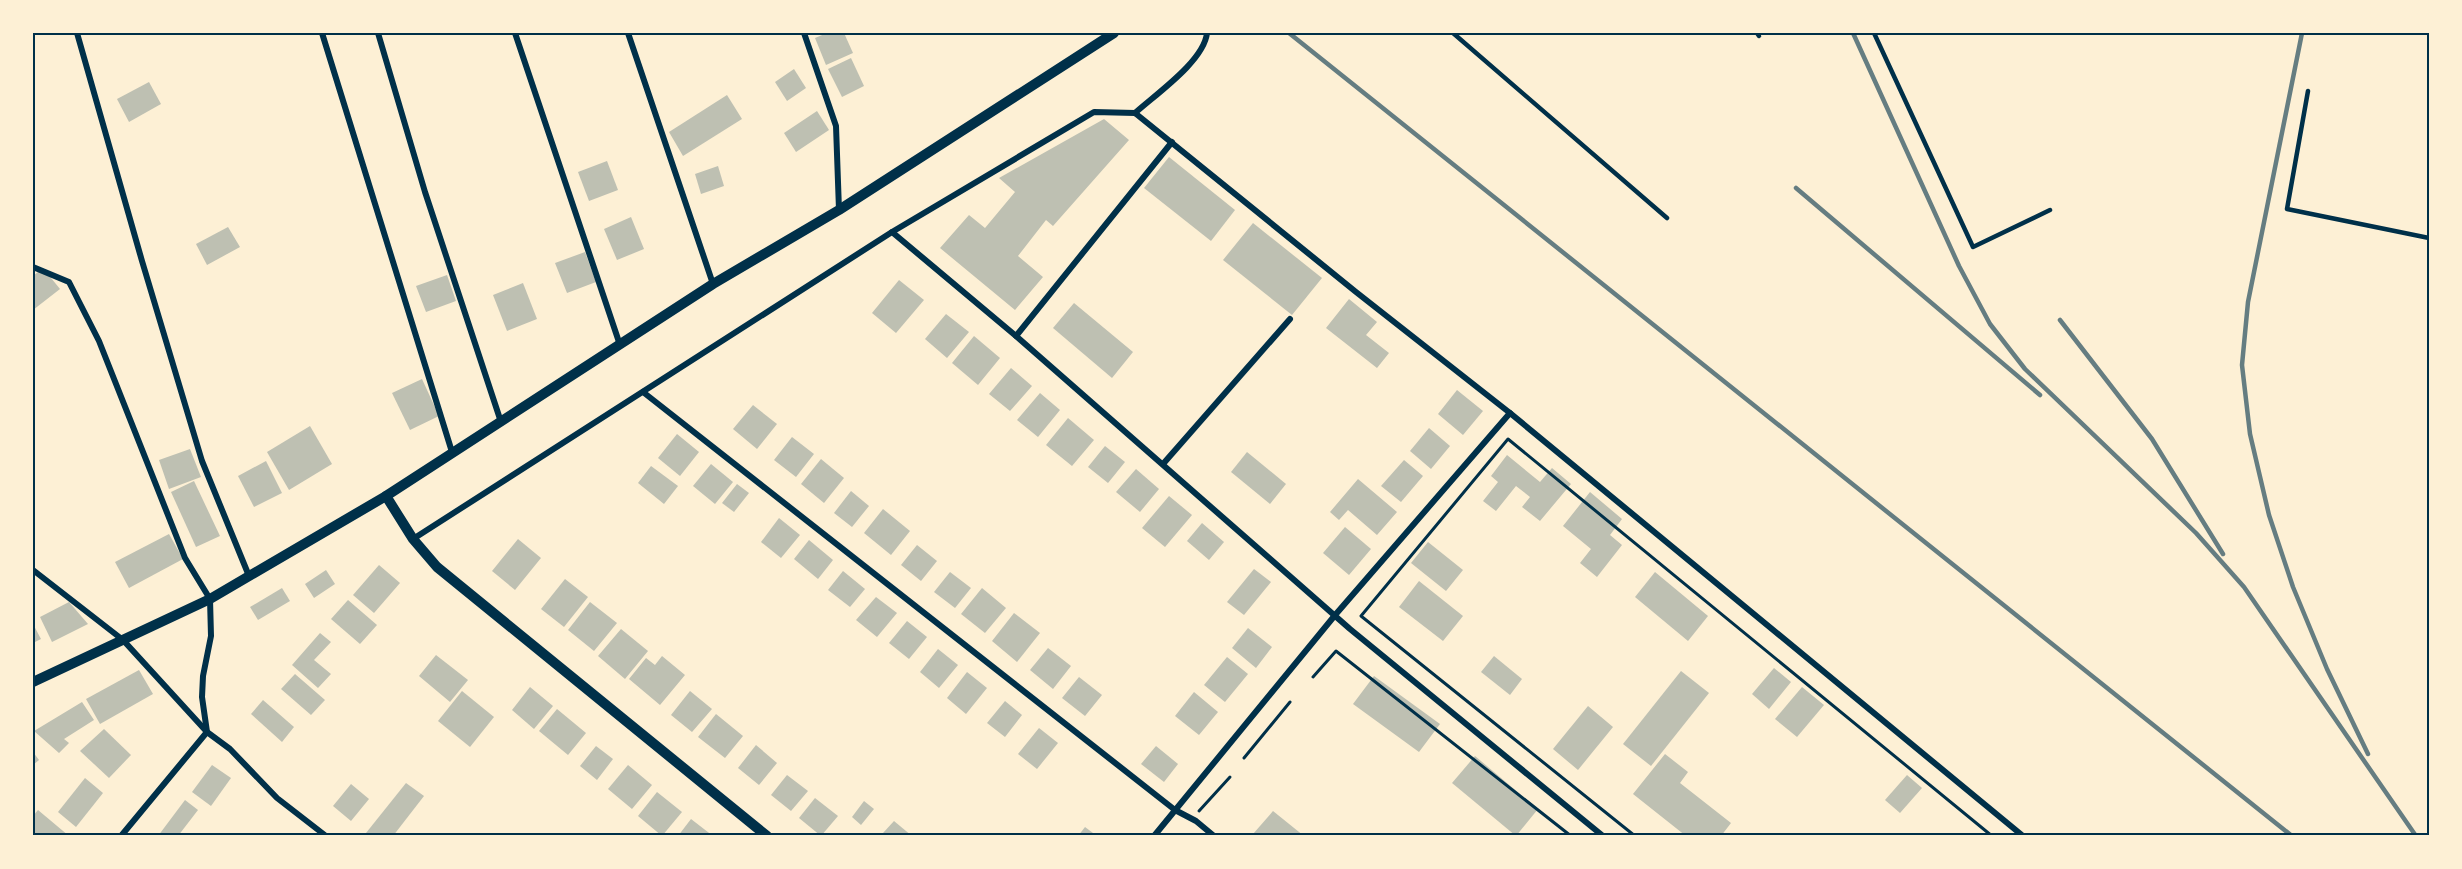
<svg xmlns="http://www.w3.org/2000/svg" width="2462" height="869" viewBox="0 0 2462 869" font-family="Arial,sans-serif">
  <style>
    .building { fill: #bec0b2 }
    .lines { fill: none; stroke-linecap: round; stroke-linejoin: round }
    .path { stroke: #003049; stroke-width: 3 }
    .service { stroke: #003049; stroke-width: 4.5 }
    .minor { stroke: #003049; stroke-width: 6 }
    .tertiary { stroke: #003049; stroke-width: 10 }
    .rail { stroke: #657d81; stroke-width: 4.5 }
    .neatline { fill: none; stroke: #003049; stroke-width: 2 }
  </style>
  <rect width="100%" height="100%" fill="#fdf0d5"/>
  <!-- building -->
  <g class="building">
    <path d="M827 33H844L853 53 826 65 815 38Z"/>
    <path d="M851 58 864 86 842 97 828 69Z"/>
    <path d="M794 69 806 88 787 101 775 82Z"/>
    <path d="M149 82 161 104 129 122 117 99Z"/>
    <path d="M727 95 742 119 683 156 669 132Z"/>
    <path d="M817 111 829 130 796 152 784 133Z"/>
    <path d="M1104 119 1129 140 1053 226 1046 220 1018 256 1043 277 1015 310 940 248 969 215 985 228 1015 192 999 178Z"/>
    <path d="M1169 157 1235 210 1211 241 1144 188Z"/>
    <path d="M607 161 618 190 589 201 578 172Z"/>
    <path d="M718 166 724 186 701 194 695 174Z"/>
    <path d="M631 217 644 249 617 260 604 229Z"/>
    <path d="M1253 223 1322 278 1292 315 1223 260Z"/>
    <path d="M228 227 240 247 207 265 196 244Z"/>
    <path d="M585 252 596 282 567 293 555 263Z"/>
    <path d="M43 268 60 289 33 310V276Z"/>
    <path d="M447 275 456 301 426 312 416 286Z"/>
    <path d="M899 280 924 300 896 333 872 313Z"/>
    <path d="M523 283 537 319 507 331 493 295Z"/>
    <path d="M1349 299 1377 322 1366 335 1389 353 1377 368 1326 328Z"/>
    <path d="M1074 303 1133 352 1112 378 1053 328Z"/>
    <path d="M946 314 969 332 947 358 925 339Z"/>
    <path d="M974 336 1000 358 978 385 952 363Z"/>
    <path d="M1011 368 1032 386 1010 411 989 394Z"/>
    <path d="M422 379 439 416 410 430 392 393Z"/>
    <path d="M1457 390 1483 411 1463 435 1438 414Z"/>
    <path d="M1040 393 1060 410 1038 437 1017 420Z"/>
    <path d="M753 405 777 424 757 449 733 429Z"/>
    <path d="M1068 418 1094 440 1072 466 1046 445Z"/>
    <path d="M310 426 332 464 289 490 267 452Z"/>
    <path d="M1429 428 1450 446 1431 469 1410 451Z"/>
    <path d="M677 434 699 452 680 476 658 458Z"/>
    <path d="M792 437 814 454 796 477 774 460Z"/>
    <path d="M1105 446 1125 462 1108 483 1088 467Z"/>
    <path d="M190 449 201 477 169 489 159 460Z"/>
    <path d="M1247 452 1286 484 1270 504 1231 472Z"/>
    <path d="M1507 455 1540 482 1552 468 1571 484 1540 521 1522 507 1530 497 1516 486 1496 511 1483 501 1498 482 1491 476Z"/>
    <path d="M821 459 844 478 824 503 801 484Z"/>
    <path d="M1404 460 1423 476 1401 502 1381 486Z"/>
    <path d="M266 461 282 493 254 507 238 476Z"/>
    <path d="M711 464 733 482 715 504 693 486Z"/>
    <path d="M651 466 678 486 664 504 638 483Z"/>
    <path d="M1136 469 1159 489 1140 512 1116 492Z"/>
    <path d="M1358 479 1397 512 1377 535 1348 510 1339 520 1330 512Z"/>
    <path d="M194 481 220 536 196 547 171 492Z"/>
    <path d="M737 484 749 493 734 512 722 503Z"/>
    <path d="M851 491 869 506 852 527 834 513Z"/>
    <path d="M1590 492 1622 519 1610 535 1622 545 1597 577 1580 563 1591 549 1563 526Z"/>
    <path d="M1169 496 1192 515 1165 547 1142 528Z"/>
    <path d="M883 509 910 531 891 555 864 533Z"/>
    <path d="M779 518 800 535 781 558 761 542Z"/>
    <path d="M1202 523 1224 542 1209 560 1187 541Z"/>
    <path d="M1345 527 1371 549 1349 575 1323 553Z"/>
    <path d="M169 534 183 559 129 588 115 562Z"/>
    <path d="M518 539 541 558 515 590 492 571Z"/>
    <path d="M809 540 833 560 818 579 794 559Z"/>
    <path d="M1428 542 1463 570 1446 591 1411 563Z"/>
    <path d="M917 545 937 561 921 581 901 565Z"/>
    <path d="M379 565 400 583 374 613 353 595Z"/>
    <path d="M1254 569 1271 582 1244 615 1227 602Z"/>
    <path d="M326 570 335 584 314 598 305 584Z"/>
    <path d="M843 571 865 589 850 607 828 590Z"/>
    <path d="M950 572 971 588 955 608 934 592Z"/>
    <path d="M1655 572 1708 616 1688 641 1635 597Z"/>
    <path d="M565 579 588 597 564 627 541 609Z"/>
    <path d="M1419 581 1463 616 1443 641 1399 607Z"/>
    <path d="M282 588 290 601 258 620 250 607Z"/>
    <path d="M982 588 1006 608 985 633 961 614Z"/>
    <path d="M876 597 897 613 877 637 856 620Z"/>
    <path d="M348 600 377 625 360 644 331 619Z"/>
    <path d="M69 602 88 624 52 642 40 617Z"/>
    <path d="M590 602 617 623 594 651 568 630Z"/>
    <path d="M1014 613 1040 633 1017 662 992 641Z"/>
    <path d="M907 621 927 637 909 659 889 643Z"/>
    <path d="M33 624 41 639 33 643Z"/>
    <path d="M1248 628 1272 647 1256 668 1232 648Z"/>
    <path d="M621 629 648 651 625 679 598 656Z"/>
    <path d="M320 633 331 642 314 660 331 674 318 688 292 665Z"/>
    <path d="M1048 648 1071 666 1053 689 1030 670Z"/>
    <path d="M938 649 958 665 939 688 920 672Z"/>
    <path d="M436 655 468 680 450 702 419 676Z"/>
    <path d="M662 656 685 675 660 705 629 679 646 658 655 665Z"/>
    <path d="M1494 656 1522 679 1510 695 1481 672Z"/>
    <path d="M1227 657 1248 674 1225 702 1204 685Z"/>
    <path d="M1774 668 1791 682 1769 709 1752 694Z"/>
    <path d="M139 670 153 694 100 724 86 699Z"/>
    <path d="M1681 671 1709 693 1651 766 1623 744Z"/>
    <path d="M967 672 987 688 966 714 947 698Z"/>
    <path d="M295 674 325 700 311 715 281 689Z"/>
    <path d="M1374 676 1440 724 1419 752 1353 704Z"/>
    <path d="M1079 677 1102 695 1085 716 1062 698Z"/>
    <path d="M530 687 553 706 534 729 512 710Z"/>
    <path d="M1802 687 1824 705 1797 737 1775 719Z"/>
    <path d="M462 691 494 717 470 747 438 721Z"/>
    <path d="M690 691 712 709 692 732 671 715Z"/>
    <path d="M1194 692 1218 712 1199 735 1175 716Z"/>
    <path d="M263 700 294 727 282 742 251 714Z"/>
    <path d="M1005 701 1022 715 1005 737 987 723Z"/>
    <path d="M82 702 94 720 64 739 69 743 59 753 34 731Z"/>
    <path d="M1588 706 1613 727 1578 770 1553 749Z"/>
    <path d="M557 709 586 733 568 755 539 731Z"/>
    <path d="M716 714 743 736 725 758 698 737Z"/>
    <path d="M1039 728 1058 743 1037 769 1018 754Z"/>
    <path d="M104 729 131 755 109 778 80 751Z"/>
    <path d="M756 745 777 763 759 785 738 768Z"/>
    <path d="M596 746 613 759 597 780 580 766Z"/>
    <path d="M1156 746 1178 764 1164 782 1141 764Z"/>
    <path d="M33 752 39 760 33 765Z"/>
    <path d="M1665 754 1688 772 1680 783 1731 823 1721 836H1686L1633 794Z"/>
    <path d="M1475 756 1538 809 1516 836 1452 783Z"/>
    <path d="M212 765 231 778 211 806 192 792Z"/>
    <path d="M628 765 652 785 632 809 608 789Z"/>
    <path d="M787 775 808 791 791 811 771 795Z"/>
    <path d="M1907 775 1922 788 1900 813 1885 800Z"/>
    <path d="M85 778 103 793 76 827 58 812Z"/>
    <path d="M406 783 424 796 393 836H370L366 833Z"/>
    <path d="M351 784 369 799 351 821 333 806Z"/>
    <path d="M657 792 682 812 662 836 638 816Z"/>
    <path d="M815 798 838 816 821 836 799 818Z"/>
    <path d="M185 800 198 810 178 836H158Z"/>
    <path d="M864 801 874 809 861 825 852 817Z"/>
    <path d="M38 810 69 836H33V816Z"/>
    <path d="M1273 811 1304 836H1255L1253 834Z"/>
    <path d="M691 819 713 836H678Z"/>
    <path d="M894 821 912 836H886L883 833Z"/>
    <path d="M1085 827 1097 836H1078Z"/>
  </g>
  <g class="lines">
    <!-- path -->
    <g class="path">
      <path d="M1313 677 1336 651 1571 836"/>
      <path d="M1244 758 1290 702"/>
      <path d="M1199 811 1230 777"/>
      <path d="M1635 836 1361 616 1508 439 1992 836"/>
    </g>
    <!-- service -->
    <g class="service">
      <path d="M1453 33 1667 218"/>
      <path d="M1757 33 1759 36"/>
      <path d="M1874 33 1973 247 2050 210"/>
      <path d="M2308 91 2287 209 2429 238"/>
    </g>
    <!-- minor -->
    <g class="minor">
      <path d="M77 33 142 261 202 461 249 576"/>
      <path d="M322 33 452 452"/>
      <path d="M378 33 425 192 501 422"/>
      <path d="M515 33 620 345"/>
      <path d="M628 33 713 284"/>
      <path d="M804 33 836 126 839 210"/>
      <path d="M1135 113C1156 94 1204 61 1207 33"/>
      <path d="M892 232 1094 112 1135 113 1356 292 1510 413 2023 836"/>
      <path d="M33 267 69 282 99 341 185 558 210 599 211 636 203 676 202 697 207 732 121 836"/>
      <path d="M1016 336 1172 142"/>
      <path d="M643 392 1175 810 1196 821 1214 836"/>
      <path d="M1163 464 1290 319"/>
      <path d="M413 539 892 232 1016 336 1350 629 1603 836"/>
      <path d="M33 570 123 640 207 732 230 749 277 798 326 836"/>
      <path d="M1154 836 1336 614 1510 413"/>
    </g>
    <!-- tertiary -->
    <g class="tertiary">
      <path d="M386 496 413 539 437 567 767 836"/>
      <path d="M33 682 210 599 386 496 713 284 839 210 1114 33"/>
    </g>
    <!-- rail -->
    <g class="rail">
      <path d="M1289 33 2292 836"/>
      <path d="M1853 33 1959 266 1990 324 2025 369 2196 533 2244 587 2416 836"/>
      <path d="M2302 33 2248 302 2242 365 2250 434 2269 515 2293 587 2327 669 2368 754"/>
      <path d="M1796 188 2040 395"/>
      <path d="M2060 320 2152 439 2223 554"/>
    </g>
  </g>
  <!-- border -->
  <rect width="2462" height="869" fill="none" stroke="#fdf0d5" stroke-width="69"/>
  <rect x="34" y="34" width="2394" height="800" class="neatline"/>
</svg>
